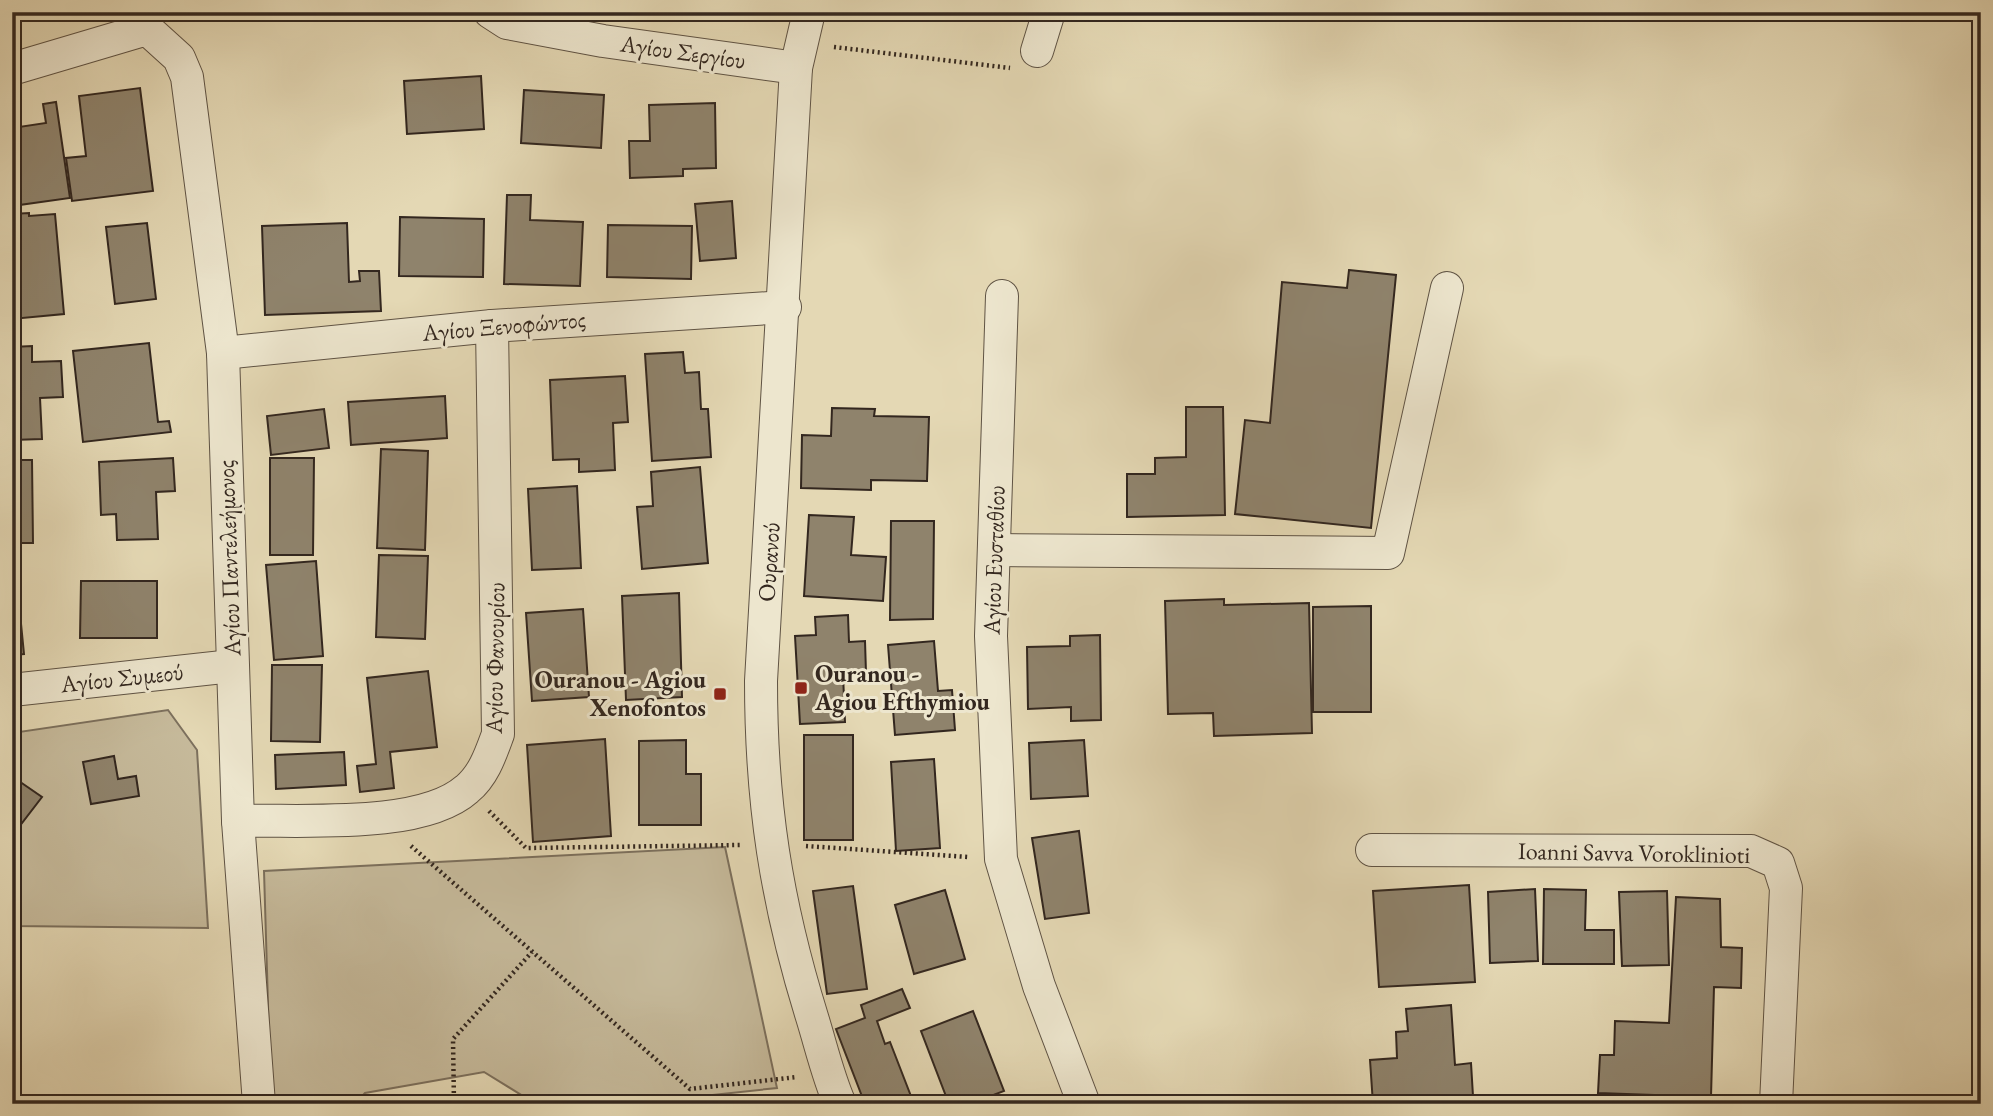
<svg xmlns="http://www.w3.org/2000/svg" width="1993" height="1116" viewBox="0 0 1993 1116" font-family="'EB Garamond',serif">
  <style>
    .green { fill: #c6ba9b; stroke: #7c705d; stroke-width: 2 }
    .building { fill: #8f836c; stroke: #33271f; stroke-width: 2 }
    .lines { fill: none; stroke-linecap: round; stroke-linejoin: round }
    .street-casing { stroke: #5f5344; stroke-width: 34 }
    .path { stroke: #33271f; stroke-width: 4.5; stroke-dasharray: 2 3.5; stroke-linecap: butt }
    .street { stroke: #ede6ce; stroke-width: 32 }
    .poi-dot { fill: #8f2418; stroke: #ede6ce; stroke-width: 2.5 }
    .labels { text-anchor: middle; stroke-width: 6; stroke-linejoin: round; paint-order: stroke }
    .street-label { font-size: 24px; fill: #33271f; stroke: #ede6ce }
    .poi-label { font-size: 24px; font-weight: bold; fill: #33271f; stroke: #ede6ce; text-anchor: start }
  </style>
  <rect width="100%" height="100%" fill="#e4d8b4"/>
  <filter id="stains"><feTurbulence type="fractalNoise" baseFrequency=".00286" numOctaves="4"/><feColorMatrix values="0 0 0 0 .2 0 0 0 0 .09 0 0 0 0 .02 0 0 0 .5 -.17"/></filter>
  <radialGradient id="worn" r=".72"><stop offset=".6" stop-color="#630" stop-opacity="0"/><stop offset="1" stop-color="#630" stop-opacity=".3"/></radialGradient>
  <!-- green -->
  <g class="green">
    <path d="M168 710 197 750 208 928 12 926V733Z"/>
    <path d="M725 847 777 1088 628 1104H536L484 1072 365 1093 355 1104H271L264 871Z"/>
  </g>
  <!-- building -->
  <g class="building">
    <path d="M481 76 484 129 407 134 404 81Z"/>
    <path d="M140 88 153 191 72 201 66 158 86 156 79 96Z"/>
    <path d="M524 90 604 95 601 148 521 143Z"/>
    <path d="M56 102 70 198 12 206V128L46 123 43 104Z"/>
    <path d="M715 103 716 168 683 169V176L630 178 629 141H650L649 105Z"/>
    <path d="M507 195H531L530 220 583 222 580 286 504 284Z"/>
    <path d="M732 201 736 258 700 261 695 204Z"/>
    <path d="M29 213V216L55 214 64 314 12 319V214Z"/>
    <path d="M400 217 484 219 483 277 399 276Z"/>
    <path d="M147 223 156 299 115 304 106 227Z"/>
    <path d="M347 223 349 282 360 281 359 271H379L381 311 265 315 262 226Z"/>
    <path d="M608 225 692 226 691 279 607 277Z"/>
    <path d="M1349 270 1396 275 1371 528 1235 514 1245 420 1270 423 1282 282 1347 288Z"/>
    <path d="M149 343 158 422 169 421 171 432 83 442 73 351Z"/>
    <path d="M32 346V362L61 361 63 397 40 398 42 439 12 440V347Z"/>
    <path d="M683 352 685 373 699 372 701 409H708L711 457 652 461 645 354Z"/>
    <path d="M625 376 628 422 613 423 615 470 579 472V459L553 460 550 380Z"/>
    <path d="M445 396 447 438 351 445 348 402Z"/>
    <path d="M1186 407H1223L1225 515 1127 517V474H1155V458L1186 457Z"/>
    <path d="M832 408 875 409 874 416 929 417 927 481 871 480V490L801 488 802 435 831 436Z"/>
    <path d="M324 409 329 448 271 455 267 416Z"/>
    <path d="M381 449 428 451 425 550 377 548Z"/>
    <path d="M173 458 175 491 156 492 158 539 117 540 116 514 101 515 99 462Z"/>
    <path d="M270 458H314L313 555H270Z"/>
    <path d="M12 460H32L33 543H12Z"/>
    <path d="M700 467 708 563 642 569 637 507 653 506 651 472Z"/>
    <path d="M577 486 581 568 532 570 528 489Z"/>
    <path d="M809 515 854 517 851 555 886 557 883 601 804 596Z"/>
    <path d="M891 521H934L933 619 890 620Z"/>
    <path d="M379 555 428 556 425 639 376 637Z"/>
    <path d="M316 561 323 656 274 660 266 565Z"/>
    <path d="M12 573H16L24 654 12 655Z"/>
    <path d="M81 581H157V638H80Z"/>
    <path d="M679 593 682 697 626 700 622 596Z"/>
    <path d="M1224 599V605L1309 603 1312 733 1214 736 1213 713 1168 714 1165 601Z"/>
    <path d="M1371 606V712H1313V607Z"/>
    <path d="M583 609 589 697 532 701 526 613Z"/>
    <path d="M848 615 849 642 865 641 866 673 843 674 845 722 800 724 795 636 816 635 815 617Z"/>
    <path d="M1100 635 1101 720 1071 721V707L1028 709 1027 647 1070 646V636Z"/>
    <path d="M934 641 938 691 952 690 955 730 895 735 888 645Z"/>
    <path d="M272 665H322L320 742 271 741Z"/>
    <path d="M428 671 437 747 390 752 394 788 360 792 357 766 376 764 367 678Z"/>
    <rect x="804" y="735" width="49" height="105"/>
    <path d="M605 739 611 836 533 842 527 745Z"/>
    <path d="M686 740V774H701V825H639V741Z"/>
    <path d="M1084 740 1088 796 1031 799 1029 743Z"/>
    <path d="M344 752 346 785 276 789 275 755Z"/>
    <path d="M114 756 118 779 136 776 139 796 91 804 83 762Z"/>
    <path d="M934 759 940 848 896 851 891 762Z"/>
    <path d="M13 777 42 797 12 836V778Z"/>
    <path d="M1079 831 1089 913 1045 919 1032 838Z"/>
    <path d="M1469 885 1475 982 1379 987 1373 891Z"/>
    <path d="M853 886 867 989 827 994 813 891Z"/>
    <path d="M1535 889 1538 961 1490 963 1488 892Z"/>
    <path d="M1544 889 1586 890 1585 930H1614V964H1543Z"/>
    <path d="M945 890 965 959 914 974 895 905Z"/>
    <path d="M1667 891 1669 965 1622 966 1619 892Z"/>
    <path d="M1676 897 1720 899 1721 947 1742 948 1741 988 1714 987 1711 1097 1598 1093 1600 1055H1614L1615 1021 1669 1023Z"/>
    <path d="M902 989 910 1008 877 1021 885 1044 890 1042 914 1104H865L836 1029 865 1018 861 1005Z"/>
    <path d="M1451 1005 1455 1065 1471 1063 1473 1096 1373 1104 1370 1060 1397 1058 1396 1032 1408 1031 1406 1009Z"/>
    <path d="M973 1011 1004 1091 970 1104H949L921 1031Z"/>
  </g>
  <g class="lines">
    <!-- street casing -->
    <g class="street-casing">
      <g id="street">
        <path d="M490 12 507 23 603 41 796 68"/>
        <path d="M809 12 796 68 761 681C761 803 776 901 812 1017 821 1046 828 1077 840 1104"/>
        <path d="M1037 51 1049 12"/>
        <path d="M12 69 147 29 179 58 187 77 223 353 238 821 259 1104"/>
        <path d="M1002 296 991 636 1001 859 1039 986 1084 1104"/>
        <path d="M223 353 492 326 785 307"/>
        <path d="M994 550 1388 553 1447 288"/>
        <path d="M12 690 232 666"/>
        <path d="M238 821C300 819 421 830 467 789 484 775 491 753 498 734L492 326"/>
        <path d="M1372 850 1751 851 1778 863 1786 888 1776 1104"/>
      </g>
    </g>
    <!-- path -->
    <g class="path">
      <path d="M834 47 1010 68"/>
      <path d="M489 811 526 848 741 845"/>
      <path d="M411 846 690 1089 797 1077"/>
      <path d="M806 846 968 857"/>
      <path d="M454 1104 453 1039 532 952"/>
    </g>
    <!-- street -->
    <use href="#street" class="street"/>
  </g>
  <!-- markers -->
  <g class="poi-dot">
    <rect x="794" y="681" width="14" height="14" rx="3.5"/>
    <rect x="713" y="687" width="14" height="14" rx="3.5"/>
  </g>
  <g class="labels">
    <!-- street labels -->
    <g class="street-label">
      <text transform="translate(683 52) rotate(8)" y="8">Αγίου Σεργίου</text>
      <text transform="translate(504 326) rotate(-5)" y="8">Αγίου Ξενοφώντος</text>
      <text transform="translate(229 558) rotate(-92)" y="8">Αγίου Παντελεήμονος</text>
      <text transform="translate(994 560) rotate(-88)" y="8">Αγίου Ευσταθίου</text>
      <text transform="translate(769 562) rotate(-86)" y="8">Ουρανού</text>
      <text transform="translate(495 658) rotate(-89)" y="8">Αγίου Φανουρίου</text>
      <text transform="translate(122 678) rotate(-6)" y="8">Αγίου Συμεού</text>
      <text transform="translate(1634 853) rotate(1)" y="8">Ioanni Savva Voroklinioti</text>
    </g>
    <!-- poi labels -->
    <g class="poi-label">
      <text x="815" y="682">Ouranou -<tspan x="815" dy="28">Agiou Efthymiou</tspan></text>
      <text x="706" y="688" text-anchor="end">Ouranou - Agiou<tspan x="706" dy="28">Xenofontos</tspan></text>
    </g>
  </g>
  <!-- margin -->
  <rect width="1993" height="1116" fill="none" stroke="#e4d8b4" stroke-width="42"/>
  <rect x="14" y="14" width="1965" height="1088" fill="none" stroke="#33271f" stroke-width="3.5"/>
  <rect x="21" y="21" width="1951" height="1074" fill="none" stroke="#33271f" stroke-width="2"/>
  <rect width="100%" height="100%" filter="url(#stains)"/>
  <rect width="100%" height="100%" fill="url(#worn)"/>
</svg>
